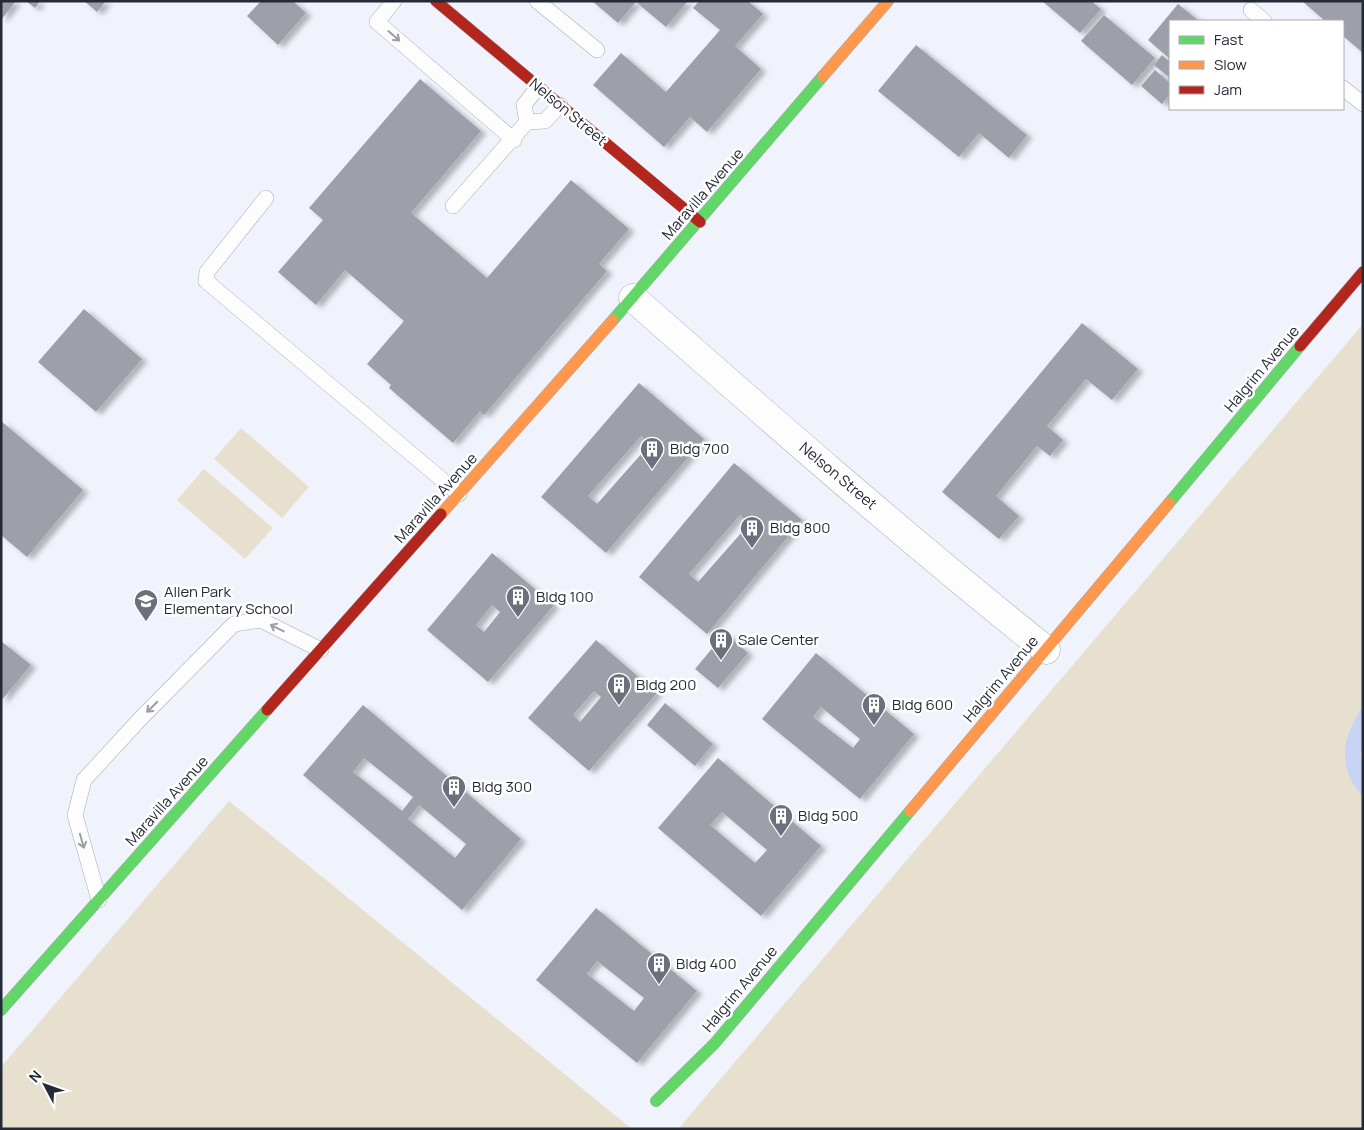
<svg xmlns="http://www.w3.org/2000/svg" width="1364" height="1130" viewBox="0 0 1364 1130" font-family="Manrope,sans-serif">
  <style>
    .green { fill: #e7e0cf }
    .water { fill: #c7d4f6 }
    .building { fill: #9da0a9; fill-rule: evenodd; filter: url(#shadow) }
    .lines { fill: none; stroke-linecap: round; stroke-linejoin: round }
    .lane-casing { stroke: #a8acb5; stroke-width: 16 }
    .street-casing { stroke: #a8acb5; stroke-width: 29 }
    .fast-casing { stroke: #a8acb5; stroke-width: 12 }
    .slow-casing { stroke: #a8acb5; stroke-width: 12 }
    .jam-casing { stroke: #a8acb5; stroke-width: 12 }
    .lane { stroke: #fdfdfe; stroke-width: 15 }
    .street { stroke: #fdfdfe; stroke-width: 28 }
    .fast { stroke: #63d668; stroke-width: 11 }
    .slow { stroke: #ff974d; stroke-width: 11 }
    .jam { stroke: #b3261e; stroke-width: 11 }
    .oneway { stroke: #9c9ea4 }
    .labels { text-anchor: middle; stroke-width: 5; stroke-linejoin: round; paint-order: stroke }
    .street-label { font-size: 15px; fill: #252a37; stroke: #fff }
    .poi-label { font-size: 15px; fill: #252a37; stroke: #fff; text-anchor: start }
  </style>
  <defs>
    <filter id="shadow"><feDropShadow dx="5.5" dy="3" stdDeviation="2.5" flood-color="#0004"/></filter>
  </defs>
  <rect width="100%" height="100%" fill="#f0f3fb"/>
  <!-- green -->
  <g class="green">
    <path d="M1363 324V1129H678Z"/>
    <path d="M241 428 309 487 282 518 214 459Z"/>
    <path d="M204 469 273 528 245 559 177 500Z"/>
    <path d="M229 801 632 1129H1V1067Z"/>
  </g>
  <!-- water -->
  <path class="water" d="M1363 706V744L1360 755 1363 765V797C1336 766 1342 738 1363 706Z"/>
  <!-- building -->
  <g class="building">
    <path d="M1 1H16L1 20Z"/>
    <path d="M26 1H40L35 8Z"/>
    <path d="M84 1H106L97 12Z"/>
    <path d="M261 1H293L306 13 278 45 247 16Z"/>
    <path d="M592 1H688L666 27 636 2 618 23Z"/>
    <path d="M699 1H748L763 14 735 46 761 69 707 132 690 117 664 147 593 85 621 53 666 92 720 30 693 8Z"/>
    <path d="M1042 1H1091L1101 9 1080 33Z"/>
    <path d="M1302 1H1363V53L1343 36V21H1325Z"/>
    <path d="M1178 4 1199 21H1170V59L1148 40Z"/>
    <path d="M1104 15 1155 58 1132 85 1081 41Z"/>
    <path d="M916 45 1027 135 1009 158 979 133 959 157 878 91Z"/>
    <path d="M1162 55 1170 62V78L1154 65Z"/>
    <path d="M1155 70 1170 83V94L1162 104 1141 86Z"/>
    <path d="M420 79 481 131 411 213 487 278 571 180 629 229 599 264 607 271 484 415 480 411 453 443 389 388 391 385 367 364 404 321 345 270 316 305 278 272 323 220 309 208Z"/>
    <path d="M84 309 142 359 96 412 38 362Z"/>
    <path d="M1082 323 1138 369 1112 400 1086 379 1047 426 1063 440 1050 456 1037 446 996 496 1019 516 999 539 942 492Z"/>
    <path d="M639 383 704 439 606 553 541 497ZM641 436 650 444 597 504 588 496Z"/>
    <path d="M1 421 83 490 27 557 1 535Z"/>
    <path d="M734 463 802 520 707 634 639 577ZM740 515 749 524 698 582 689 574Z"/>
    <path d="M492 553 554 605 488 682 427 630ZM492 605 500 612 484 632 476 625Z"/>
    <path d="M725 633 748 653 718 688 695 669Z"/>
    <path d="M596 640 657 693 589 771 528 718ZM594 691 601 697 580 722 573 715Z"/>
    <path d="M1 641 31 665 1 701Z"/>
    <path d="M816 653 914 734 860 799 762 719ZM821 707 860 739 853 748 813 717Z"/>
    <path d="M665 703 713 744 695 766 647 725Z"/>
    <path d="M363 705 521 839 462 910 303 775ZM364 758 413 797 402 811 353 772ZM419 805 466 844 455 858 408 819Z"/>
    <path d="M718 758 821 846 761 916 658 828ZM722 812 767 850 755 863 710 825Z"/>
    <path d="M596 908 697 991 637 1063 536 980ZM597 961 644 998 634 1011 587 974Z"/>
  </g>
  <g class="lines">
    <!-- lane casing -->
    <g class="lane-casing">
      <g id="lane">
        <path d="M394 1 377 22 514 140"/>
        <path d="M537 1 597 50"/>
        <path d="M1251 10 1264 21"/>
        <path d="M1343 88 1363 104"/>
        <path d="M527 122 545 121 560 105"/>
        <path d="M266 198 207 272 206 281 459 494"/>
        <path d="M453 206 527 122 524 105 538 87"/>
        <path d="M99 900 75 815 84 780 141 718 234 624 261 620 321 650"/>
      </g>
    </g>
    <!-- street casing -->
    <g class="street-casing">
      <path id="street" d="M633 298C769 418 905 537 1046 650"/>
    </g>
    <!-- fast casing -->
    <g class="fast-casing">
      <g id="fast">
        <path d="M613 320 823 76"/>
        <path d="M1169 503 1300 346"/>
        <path d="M1 1010 267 710"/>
        <path d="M656 1101 715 1043 910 811"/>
      </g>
    </g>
    <!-- slow casing -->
    <g class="slow-casing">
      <g id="slow">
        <path d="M823 76 888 1"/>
        <path d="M441 514 613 320"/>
        <path d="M910 811 1169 503"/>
      </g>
    </g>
    <!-- jam casing -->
    <g class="jam-casing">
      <g id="jam">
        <path d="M436 1 700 222"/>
        <path d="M1300 346 1363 272"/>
        <path d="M267 710 441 514"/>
      </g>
    </g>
    <!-- lane -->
    <use href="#lane" class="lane"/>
    <!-- street -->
    <use href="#street" class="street"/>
    <!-- fast -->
    <use href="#fast" class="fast"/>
    <!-- slow -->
    <use href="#slow" class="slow"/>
    <!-- jam -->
    <use href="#jam" class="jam"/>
  </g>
  <!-- one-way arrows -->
  <defs><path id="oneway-shaft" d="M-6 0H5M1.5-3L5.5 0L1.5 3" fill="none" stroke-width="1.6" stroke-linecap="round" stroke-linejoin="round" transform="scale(1.25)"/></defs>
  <g class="oneway">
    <use href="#oneway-shaft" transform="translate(394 36) rotate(41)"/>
    <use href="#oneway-shaft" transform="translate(277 628) rotate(-153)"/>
    <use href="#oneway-shaft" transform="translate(152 707) rotate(135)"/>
    <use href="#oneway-shaft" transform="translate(82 841) rotate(74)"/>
  </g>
  <!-- icons -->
  <defs>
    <g id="building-pin" transform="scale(1.25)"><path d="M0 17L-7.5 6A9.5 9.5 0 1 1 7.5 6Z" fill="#6c707c" stroke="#fff"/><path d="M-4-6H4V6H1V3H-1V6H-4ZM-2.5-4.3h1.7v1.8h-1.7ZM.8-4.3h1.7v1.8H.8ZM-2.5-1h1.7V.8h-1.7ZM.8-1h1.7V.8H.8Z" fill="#fff"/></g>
    <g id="school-pin" transform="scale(1.25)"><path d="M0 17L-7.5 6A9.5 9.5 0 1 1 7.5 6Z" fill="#6c707c" stroke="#fff"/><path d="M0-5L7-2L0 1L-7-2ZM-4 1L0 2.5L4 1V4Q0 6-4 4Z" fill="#fff"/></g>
  </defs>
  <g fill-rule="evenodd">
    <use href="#building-pin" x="652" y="449"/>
    <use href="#building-pin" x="752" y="528"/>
    <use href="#building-pin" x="518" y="597"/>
    <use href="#school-pin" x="146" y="601"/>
    <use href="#building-pin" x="721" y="640"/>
    <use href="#building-pin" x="619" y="685"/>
    <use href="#building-pin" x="874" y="705"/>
    <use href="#building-pin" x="454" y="787"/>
    <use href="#building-pin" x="781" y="816"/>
    <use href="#building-pin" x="659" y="964"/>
  </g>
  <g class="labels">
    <!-- street labels -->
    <g class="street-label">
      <text transform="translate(568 112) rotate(40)" y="5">Nelson Street</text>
      <text transform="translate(703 194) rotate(-49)" y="5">Maravilla Avenue</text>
      <text transform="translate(1262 369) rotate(-50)" y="5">Halgrim Avenue</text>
      <text transform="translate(838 476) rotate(40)" y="5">Nelson Street</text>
      <text transform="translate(436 498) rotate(-48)" y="5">Maravilla Avenue</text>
      <text transform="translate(1001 679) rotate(-50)" y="5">Halgrim Avenue</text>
      <text transform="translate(167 801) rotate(-48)" y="5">Maravilla Avenue</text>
      <text transform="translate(740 989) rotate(-50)" y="5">Halgrim Avenue</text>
    </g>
    <!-- poi labels -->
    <g class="poi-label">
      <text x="670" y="454">Bldg 700</text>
      <text x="770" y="533">Bldg 800</text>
      <text x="164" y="597">Allen Park<tspan x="164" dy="17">Elementary School</tspan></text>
      <text x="536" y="602">Bldg 100</text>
      <text x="738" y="645">Sale Center</text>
      <text x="636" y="690">Bldg 200</text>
      <text x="892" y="710">Bldg 600</text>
      <text x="472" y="792">Bldg 300</text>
      <text x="798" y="821">Bldg 500</text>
      <text x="676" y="969">Bldg 400</text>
    </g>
  </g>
  <!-- border -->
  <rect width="1364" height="1130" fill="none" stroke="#252a37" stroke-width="5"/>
  <!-- legend -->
  <rect x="1169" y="20" width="175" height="90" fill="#ffffff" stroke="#a8aaaf"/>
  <rect x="1179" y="36" width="25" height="8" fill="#63d668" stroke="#a8aaaf"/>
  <text x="1214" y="45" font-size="15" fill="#252a37">Fast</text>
  <rect x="1179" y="61" width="25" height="8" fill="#ff974d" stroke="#a8aaaf"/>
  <text x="1214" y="70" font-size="15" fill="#252a37">Slow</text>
  <rect x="1179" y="86" width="25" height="8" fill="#b3261e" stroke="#a8aaaf"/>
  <text x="1214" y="95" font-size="15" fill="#252a37">Jam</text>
  <!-- north arrow -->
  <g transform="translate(45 1085) rotate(311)" stroke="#ffffff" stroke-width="4" paint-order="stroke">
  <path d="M0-4L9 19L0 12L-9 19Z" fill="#252a37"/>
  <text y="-8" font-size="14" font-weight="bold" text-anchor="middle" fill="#252a37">N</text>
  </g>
</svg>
